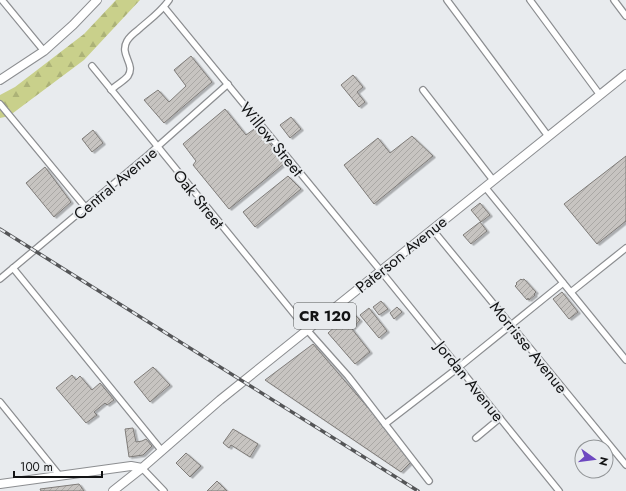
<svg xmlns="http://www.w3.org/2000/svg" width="626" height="491" viewBox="0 0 626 491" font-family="Jost,sans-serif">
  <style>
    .forest { fill: url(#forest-firs) }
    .building { fill: url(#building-hatch); stroke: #7f7c79; filter: url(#shadow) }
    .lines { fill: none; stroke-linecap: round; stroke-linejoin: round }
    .street-casing { stroke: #8c8e91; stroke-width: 8 }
    .secondary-casing { stroke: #8c8e91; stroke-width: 10 }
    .primary-casing { stroke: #8c8e91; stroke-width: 10 }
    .street { stroke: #fff; stroke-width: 5.5 }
    .secondary { stroke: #fff; stroke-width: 8 }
    .primary { stroke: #fff; stroke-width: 8 }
    .rail-casing { stroke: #545557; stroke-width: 3.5 }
    .rail { stroke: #e8ebee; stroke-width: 2; stroke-dasharray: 6; stroke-linecap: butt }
    .labels { text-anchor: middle; stroke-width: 4; stroke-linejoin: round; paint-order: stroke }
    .shield { fill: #e8ebee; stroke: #525455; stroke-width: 1 }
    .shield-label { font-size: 15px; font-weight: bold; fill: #121314 }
    .street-label { font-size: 16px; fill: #121314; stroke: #e8ebee }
  </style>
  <defs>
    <pattern id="forest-firs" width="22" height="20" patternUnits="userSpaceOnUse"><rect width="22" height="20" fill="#c9d08b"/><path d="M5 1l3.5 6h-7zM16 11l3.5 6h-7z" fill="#acb277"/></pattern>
    <pattern id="building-hatch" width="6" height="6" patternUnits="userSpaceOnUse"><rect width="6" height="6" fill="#c7c4c1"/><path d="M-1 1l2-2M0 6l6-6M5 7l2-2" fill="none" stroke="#aaa8a5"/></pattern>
    <filter id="shadow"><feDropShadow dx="2.5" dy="1.5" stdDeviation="0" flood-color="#0004"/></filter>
  </defs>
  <rect width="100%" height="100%" fill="#e8ebee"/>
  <!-- forest -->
  <path class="forest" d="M116 0H140L84 60 9 116 0 118V95L15 87 84 34Z"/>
  <!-- building -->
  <g class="building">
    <path d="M191 56 212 82 164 123 144 100 158 90 169 102 186 86 174 70Z"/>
    <path d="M353 75 363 87 357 92 365 102 359 107 341 85Z"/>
    <path d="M225 109 246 135 257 127 285 163 229 209 193 165 196 161 183 144Z"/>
    <path d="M291 117 301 129 290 138 280 125Z"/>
    <path d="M93 130 103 143 92 152 82 139Z"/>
    <path d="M412 136 433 156 374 204 344 165 378 138 390 153Z"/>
    <path d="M626 156V221L597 244 564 204Z"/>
    <path d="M45 167 71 202 54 217 26 183Z"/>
    <path d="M288 176 301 189 255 227 243 212Z"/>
    <path d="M480 203 490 215 481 222 471 210Z"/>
    <path d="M480 222 487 231 471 244 463 235Z"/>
    <path d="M521 279 522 280 524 279 536 292 534 294 535 295 529 300 528 298 527 300 515 286 517 284 516 283Z"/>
    <path d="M562 292 578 312 569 319 553 299Z"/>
    <path d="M381 301 388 309 379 315 373 307Z"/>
    <path d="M397 307 402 312 394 319 390 313Z"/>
    <path d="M369 308 387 331 379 338 360 315Z"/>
    <path d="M352 312 360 320 352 329 370 352 355 364 328 333Z"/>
    <path d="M313 344 413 460 401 472 265 380Z"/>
    <path d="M153 367 170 385 150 402 134 382Z"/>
    <path d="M72 375 76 380 80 376 92 390 100 383 114 400 107 405 105 403 94 412 97 415 86 423 56 388Z"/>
    <path d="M133 428 136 442 142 441 146 439 152 446 143 455 129 457 125 429Z"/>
    <path d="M233 429 258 444 250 457 231 445 229 448 223 443Z"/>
    <path d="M186 453 201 466 190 477 176 463Z"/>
    <path d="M217 481 227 491H207Z"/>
    <path d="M79 484 84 491H41L40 489Z"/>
  </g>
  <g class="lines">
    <!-- street casing -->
    <g class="street-casing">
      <g id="street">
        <path d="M2 0 44 51"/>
        <path d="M447 0 548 136"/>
        <path d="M530 0 600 95"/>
        <path d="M614 0 626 16"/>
        <path d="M164 7 380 270 559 491"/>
        <path d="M92 66 308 331 348 376 429 481"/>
        <path d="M111 90C116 85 124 81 128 76 136 64 119 55 127 41 130 36 134 33 138 30 149 20 161 12 169 0"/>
        <path d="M423 90 493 180"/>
        <path d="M0 104 86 208"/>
        <path d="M485 187 626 360"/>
        <path d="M432 229 626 465"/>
        <path d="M13 268 162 451"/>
        <path d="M0 279 148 155 228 84"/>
        <path d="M571 292 626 248"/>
        <path d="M0 402 59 475"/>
        <path d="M385 424 459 367 563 283"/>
        <path d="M476 438 500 418"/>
        <path d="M142 468 164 491"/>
      </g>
    </g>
    <!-- secondary casing -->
    <g class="secondary-casing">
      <g id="secondary">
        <path d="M0 80 44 51 73 25 97 0"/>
        <path d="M113 491 142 468"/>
      </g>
    </g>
    <!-- primary casing -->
    <g class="primary-casing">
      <path id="primary" d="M0 484 131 466 142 468 220 400 626 74"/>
    </g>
    <!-- street -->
    <use href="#street" class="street"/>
    <!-- secondary -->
    <use href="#secondary" class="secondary"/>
    <!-- primary -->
    <use href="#primary" class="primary"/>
    <!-- rail casing -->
    <g class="rail-casing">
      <path id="rail" d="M0 229 418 491"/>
    </g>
    <!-- rail -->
    <use href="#rail" class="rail"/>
  </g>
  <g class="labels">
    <!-- shield labels -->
    <rect class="shield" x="294" y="303" width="62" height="26" rx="3"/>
    <g class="shield-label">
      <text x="325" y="321">CR 120</text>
    </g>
    <!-- street labels -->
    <g class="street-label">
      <text transform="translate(272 139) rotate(51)" y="6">Willow Street</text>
      <text transform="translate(115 183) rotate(-40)" y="6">Central Avenue</text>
      <text transform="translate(199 199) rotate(51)" y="6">Oak Street</text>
      <text transform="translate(401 254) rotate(-39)" y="6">Paterson Avenue</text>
      <text transform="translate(529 347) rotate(51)" y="6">Morrisse Avenue</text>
      <text transform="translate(470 381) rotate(51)" y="6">Jordan Avenue</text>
    </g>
  </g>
  <!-- north arrow -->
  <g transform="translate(594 459) rotate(104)"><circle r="19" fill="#e8ebee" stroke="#929597"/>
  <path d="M0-3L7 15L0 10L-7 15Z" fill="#6d48c0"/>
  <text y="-6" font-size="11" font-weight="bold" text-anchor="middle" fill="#121314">N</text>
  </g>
  <!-- scale -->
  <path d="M14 471v6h88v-6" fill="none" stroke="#121314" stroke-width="2"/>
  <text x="20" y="471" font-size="12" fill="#121314" stroke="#e8ebee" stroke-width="3" paint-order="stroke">100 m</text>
</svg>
